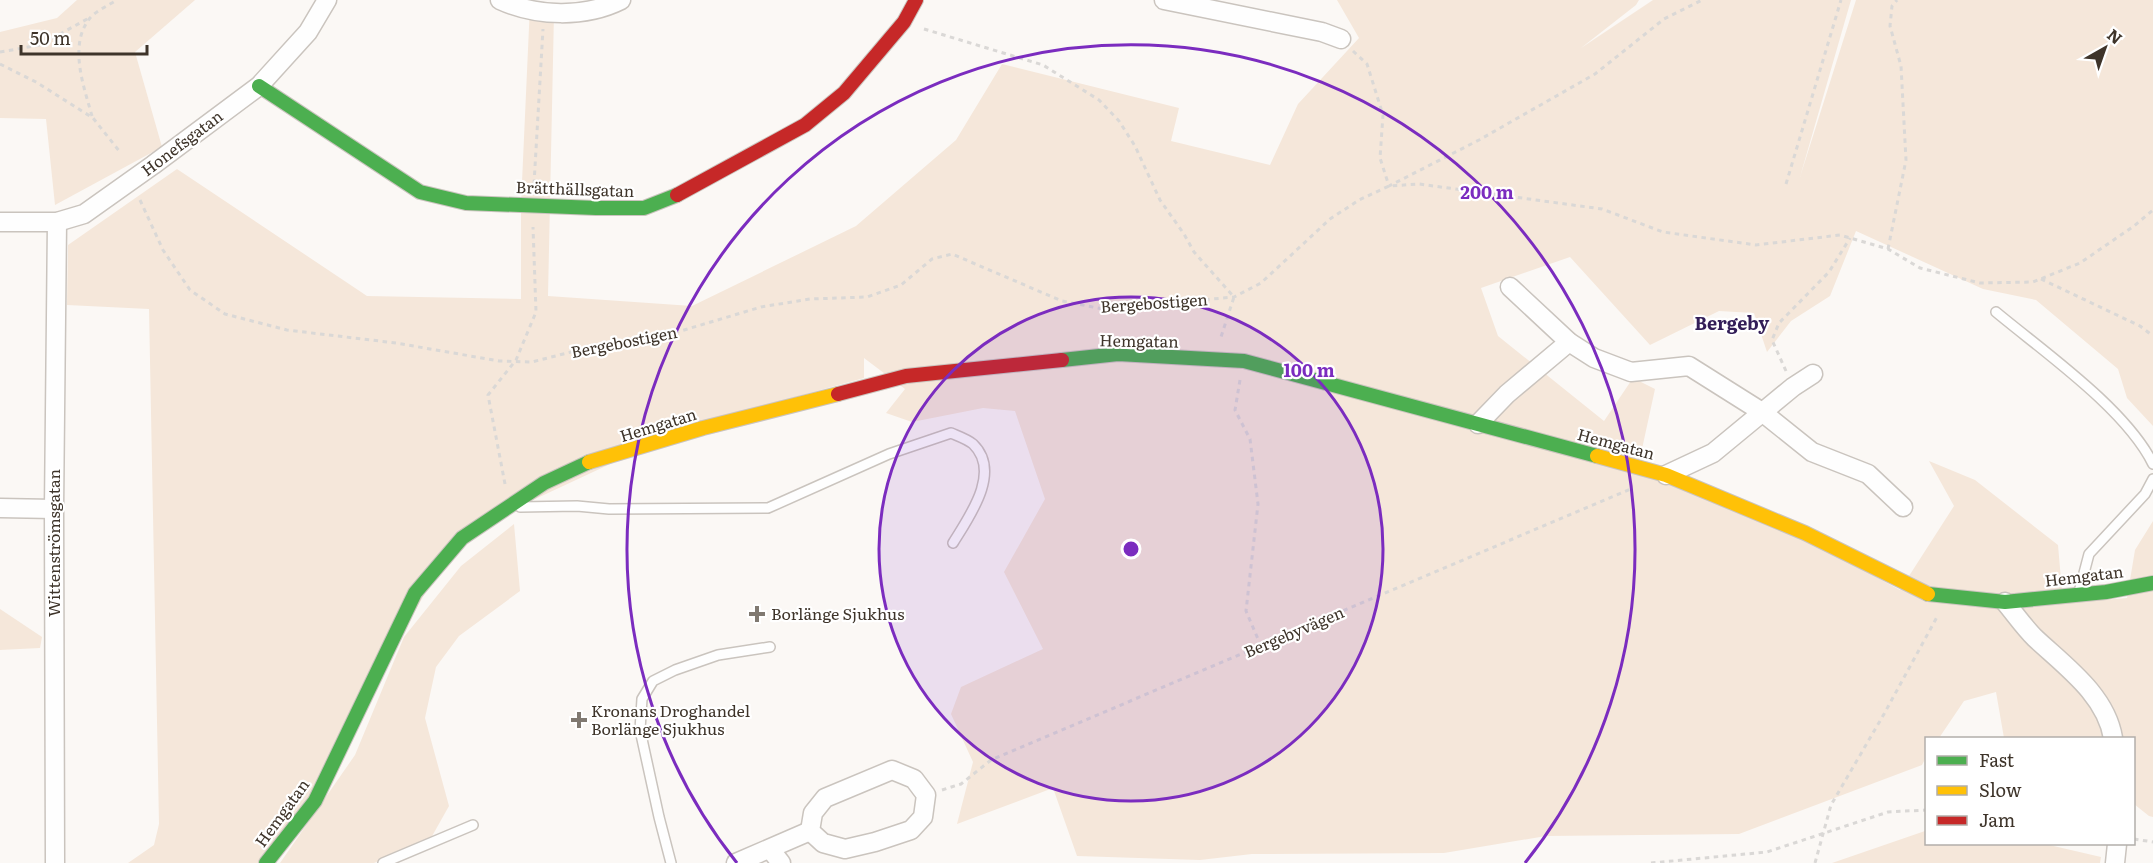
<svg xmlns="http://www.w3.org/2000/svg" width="2153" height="863" viewBox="0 0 2153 863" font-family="Literata,serif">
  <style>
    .green { fill: #f5e7da }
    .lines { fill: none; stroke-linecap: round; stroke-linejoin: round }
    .lane-casing { stroke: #cac4be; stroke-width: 12 }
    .street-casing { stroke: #cac4be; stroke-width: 21 }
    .fast-casing { stroke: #cac4be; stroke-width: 16 }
    .slow-casing { stroke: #cac4be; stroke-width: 16 }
    .jam-casing { stroke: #cac4be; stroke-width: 16 }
    .path { stroke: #dad8d6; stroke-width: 3; stroke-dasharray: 4.5 4.5; stroke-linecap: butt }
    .lane { stroke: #fefefe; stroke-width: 9 }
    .street { stroke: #fefefe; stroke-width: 18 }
    .fast { stroke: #4caf50; stroke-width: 14 }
    .slow { stroke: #ffc107; stroke-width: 14 }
    .jam { stroke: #c62828; stroke-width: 14 }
    .ring { fill: none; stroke: #7b2cbf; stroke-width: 3 }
    .poi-dot { fill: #807971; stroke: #fff; stroke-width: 2 }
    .labels { text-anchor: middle; stroke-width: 4.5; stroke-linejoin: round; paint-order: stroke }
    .street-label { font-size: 16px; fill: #3e342a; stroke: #fff }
    .poi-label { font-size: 16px; fill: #3e342a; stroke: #fff; text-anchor: start }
    .neighbourhood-label { font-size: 18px; font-weight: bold; fill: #321d57; stroke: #fff }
    .centre { fill: #7b2cbf; stroke: #fff; stroke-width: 3 }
    .ring-label { font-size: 18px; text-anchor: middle; font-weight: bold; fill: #7b2cbf; stroke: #fff; stroke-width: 4.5; stroke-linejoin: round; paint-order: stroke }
  </style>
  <rect width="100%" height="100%" fill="#fbf8f5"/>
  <!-- green -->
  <g class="green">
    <path d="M77 0H195L135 52 162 147 55 205 46 119 0 118V32L57 18Z"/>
    <path d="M1337 0H1639L1636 5 1581 48 1653 0H1851L1800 177 1856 0H2153V426L2127 398 2118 369 2036 300 1983 289 1856 231 1830 296 1791 321 1767 352 1754 313 1719 311 1650 345 1570 257 1481 288 1498 336 1604 421 1633 378 1655 389 1637 472 1804 538 1900 590 1954 506 1929 461 1975 480 2058 545 2063 603 2127 598 2135 550 2153 521V817L2149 816 2134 804V738H2004L1996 692 1964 701 1939 738H1926V757L1922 765 1739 834 1546 836 1444 853 1252 854 1200 860 1077 856 1053 788 957 824 973 762 951 714 961 687 1043 649 1004 572 1045 499 1015 411 983 408 912 422 886 413 905 389 864 358V378L696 424 458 535 311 795 258 863H128L154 845 159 824 149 309 67 305 68 245 177 169 367 296 521 299V204L530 5 554 13 548 296 692 306 856 226 956 140 1002 64 1179 108 1171 141 1270 165 1298 104 1359 38Z"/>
    <path d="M514 524 520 591 459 636 436 667 425 718 449 806 431 838 374 863H280L355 755 404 637 461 566Z"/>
    <path d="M0 609 42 637 40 648 0 650Z"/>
    <path d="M1925 831H1926V844H2045L2101 857 2100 863H1832Z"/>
  </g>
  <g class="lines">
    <!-- lane casing -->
    <g class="lane-casing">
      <g id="lane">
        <path d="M1996 312C2044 352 2126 409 2153 464"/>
        <path d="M520 507 577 506 609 509 768 508 889 454 951 433C958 436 967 439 973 444 1002 472 969 517 953 543"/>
        <path d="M2079 592 2089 554 2145 494 2153 479"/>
        <path d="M383 863 473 825"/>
        <path d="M671 863 659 817 640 730 642 699 653 681 675 670 718 655 770 647"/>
      </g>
    </g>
    <!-- street casing -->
    <g class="street-casing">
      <g id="street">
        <path d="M500 0C537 17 585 18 621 0"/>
        <path d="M1164 0 1322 32 1341 39"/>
        <path d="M0 222H57L84 214 153 165 259 86 308 32 327 0"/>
        <path d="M1510 287 1569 342 1594 358 1631 372 1689 366 1762 412 1812 452 1868 474 1903 507"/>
        <path d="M1478 424 1507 394 1569 342"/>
        <path d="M1666 475 1713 453 1793 387 1813 374"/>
        <path d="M0 508 54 509"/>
        <path d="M2005 602C2015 614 2024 627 2035 638 2065 666 2106 695 2113 738"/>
        <path d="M892 770 914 779 926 795 923 817 911 830 875 842 845 849 823 843 810 831 813 813 825 798Z"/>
        <path d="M770 849 781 863"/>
        <path d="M55 863 54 509 57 222"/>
        <path d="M736 863 810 831"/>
        <path d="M2115 863 2117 844"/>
      </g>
    </g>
    <!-- fast casing -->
    <g class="fast-casing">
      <g id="fast">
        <path d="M259 86 420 192 466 203 596 208H644L677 195"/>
        <path d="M1062 360 1118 354 1244 361 1597 456"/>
        <path d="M1928 594 2005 602 2106 592 2153 583"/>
        <path d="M266 863 315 801 415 593 462 538 544 483 589 462"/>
      </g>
    </g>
    <!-- slow casing -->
    <g class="slow-casing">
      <g id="slow">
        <path d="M1597 456 1666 475 1805 533 1928 594"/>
        <path d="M589 462 703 428 838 394"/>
      </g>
    </g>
    <!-- jam casing -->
    <g class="jam-casing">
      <g id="jam">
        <path d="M677 195 805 125 844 93 904 22 916 0"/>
        <path d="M838 394 906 376 1062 360"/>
      </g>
    </g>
    <!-- path -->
    <g class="path">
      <path d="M924 29 1043 65 1099 100 1119 121 1135 146 1160 200 1184 234 1194 252 1234 297 1220 340"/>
      <path d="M1353 51 1367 64 1383 115 1380 158 1389 186 1479 140 1595 74 1664 19 1702 0"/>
      <path d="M0 52 40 45 89 18"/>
      <path d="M0 64 36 82 93 118 120 152"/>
      <path d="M92 116C84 87 68 45 90 18 96 11 109 5 117 0"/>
      <path d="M534 184 543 29"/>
      <path d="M1786 184 1841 0"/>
      <path d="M140 200 163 250 190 290 225 314 287 330 396 343 499 361 532 362 606 343 664 336 761 307 810 299 867 297 901 285 932 259 952 254 1062 301 1103 309 1234 297 1261 283 1330 219 1359 200 1389 186 1419 184 1602 209 1663 232 1756 245 1840 235 1888 249 1920 268 1980 283 2033 282 2080 263 2134 226 2153 210"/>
      <path d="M1888 249 1906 160 1901 66 1890 26 1892 6 1897 0"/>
      <path d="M2041 279 2140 326 2153 336"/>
      <path d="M1786 371 1772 340 1779 323 1829 272 1850 238"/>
      <path d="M1240 380 1235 410 1250 439 1258 504 1246 611 1261 646"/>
      <path d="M505 484 488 395 516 360 536 312 533 227"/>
      <path d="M942 790 961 784 991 760 1633 488"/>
      <path d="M2134 839 2153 842"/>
      <path d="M1651 863 1767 852 1888 812 1926 810"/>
      <path d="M1815 863 1831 805 1884 714 1937 617"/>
    </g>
    <!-- lane -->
    <use href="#lane" class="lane"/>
    <!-- street -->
    <use href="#street" class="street"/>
    <!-- fast -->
    <use href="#fast" class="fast"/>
    <!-- slow -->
    <use href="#slow" class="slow"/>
    <!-- jam -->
    <use href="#jam" class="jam"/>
  </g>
  <!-- distance rings -->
  <circle cx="1131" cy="549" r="252" fill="#7b2cbf" fill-opacity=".12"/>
  <g class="ring">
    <circle cx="1131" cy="549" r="252"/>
    <path d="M737 863A504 504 0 1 1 1525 863"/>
  </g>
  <!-- markers -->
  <g class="poi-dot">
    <path d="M754 605h6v6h6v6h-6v6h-6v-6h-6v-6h6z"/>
    <path d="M576 711h6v6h6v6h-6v6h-6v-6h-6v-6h6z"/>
  </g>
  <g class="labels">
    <!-- street labels -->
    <g class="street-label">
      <text transform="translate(182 143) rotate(-37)" y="6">Honefsgatan</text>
      <text transform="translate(575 189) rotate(2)" y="6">Brätthällsgatan</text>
      <text transform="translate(1154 303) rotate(-4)" y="6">Bergebostigen</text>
      <text transform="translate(1139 341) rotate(1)" y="6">Hemgatan</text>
      <text transform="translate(624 342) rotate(-11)" y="6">Bergebostigen</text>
      <text transform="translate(658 425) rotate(-17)" y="6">Hemgatan</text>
      <text transform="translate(1616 444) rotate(15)" y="6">Hemgatan</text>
      <text transform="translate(54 543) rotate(-90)" y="6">Wittenströmsgatan</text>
      <text transform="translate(2084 576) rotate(-7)" y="6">Hemgatan</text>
      <text transform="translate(1294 632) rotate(-23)" y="6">Bergebyvägen</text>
      <text transform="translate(282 813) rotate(-54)" y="6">Hemgatan</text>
    </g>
    <!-- poi labels -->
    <g class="poi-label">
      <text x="771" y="620">Borlänge Sjukhus</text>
      <text x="591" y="717">Kronans Droghandel<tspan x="591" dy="18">Borlänge Sjukhus</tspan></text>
    </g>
    <!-- neighbourhood labels -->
    <g class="neighbourhood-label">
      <text x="1732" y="330">Bergeby</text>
    </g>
  </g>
  <circle cx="1131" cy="549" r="9" class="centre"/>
  <g class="ring-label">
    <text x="1487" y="199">200 m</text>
    <text x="1309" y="377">100 m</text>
  </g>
  <!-- legend -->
  <rect x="1925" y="737" width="210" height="108" fill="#ffffff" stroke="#b2aeaa" stroke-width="1.5"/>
  <rect x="1937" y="756" width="30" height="9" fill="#4caf50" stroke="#b2aeaa" stroke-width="1.5"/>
  <text x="1979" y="767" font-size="18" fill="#3e342a">Fast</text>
  <rect x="1937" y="786" width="30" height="9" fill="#ffc107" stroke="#b2aeaa" stroke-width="1.5"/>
  <text x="1979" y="797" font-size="18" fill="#3e342a">Slow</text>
  <rect x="1937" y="816" width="30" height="9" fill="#c62828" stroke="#b2aeaa" stroke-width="1.5"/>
  <text x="1979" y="827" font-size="18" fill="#3e342a">Jam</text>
  <!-- north arrow -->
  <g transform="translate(2105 48) rotate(40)" stroke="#ffffff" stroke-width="4.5" paint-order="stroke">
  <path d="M0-4.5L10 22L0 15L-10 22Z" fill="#3e342a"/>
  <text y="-9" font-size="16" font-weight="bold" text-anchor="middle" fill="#3e342a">N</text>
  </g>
  <!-- scale -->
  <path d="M21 45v9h126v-9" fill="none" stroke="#3e342a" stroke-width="3"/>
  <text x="30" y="45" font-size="18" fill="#3e342a" stroke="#ffffff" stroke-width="4.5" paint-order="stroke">50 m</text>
</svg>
